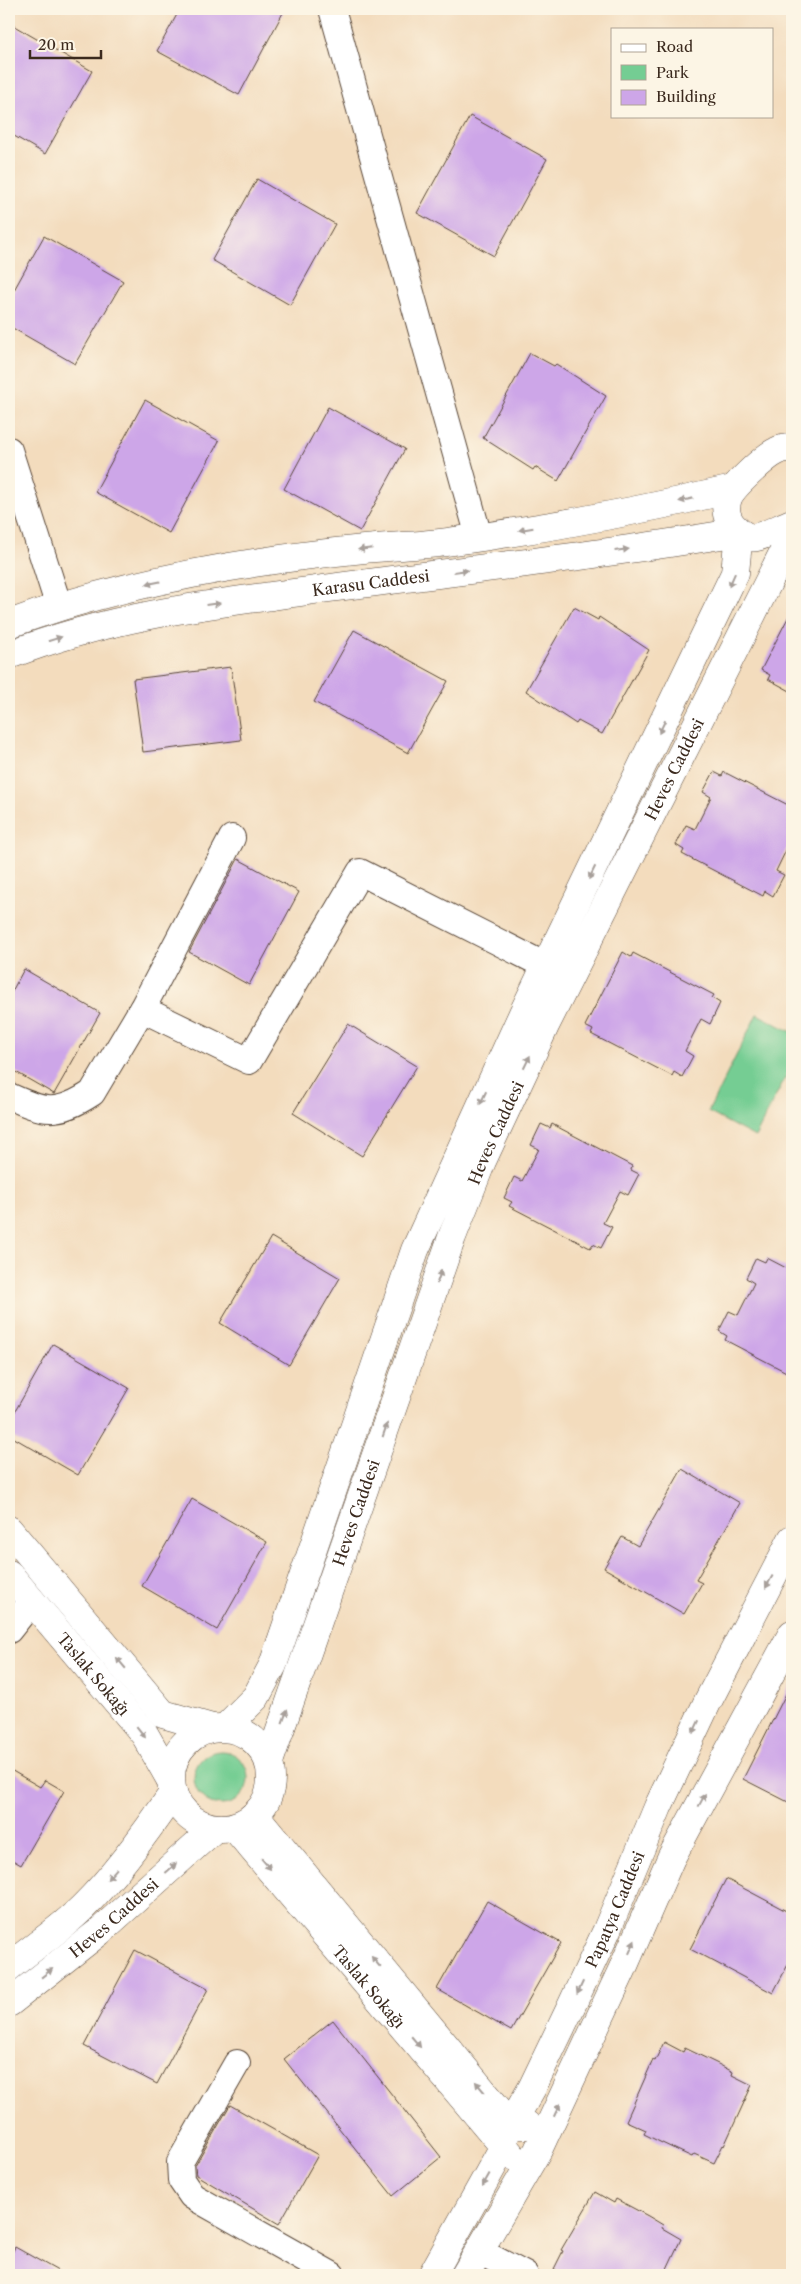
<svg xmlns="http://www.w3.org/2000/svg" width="801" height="2284" viewBox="0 0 801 2284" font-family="'Libre Caslon Text',serif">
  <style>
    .green { fill: #74cd93; stroke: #587c58 }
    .building { fill: #cda6e8 }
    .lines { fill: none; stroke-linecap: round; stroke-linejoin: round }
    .minor-casing { stroke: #574536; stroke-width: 28 }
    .tertiary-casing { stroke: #574536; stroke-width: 29 }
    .minor { stroke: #fff; stroke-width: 26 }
    .tertiary { stroke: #fff; stroke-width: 28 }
    .oneway { fill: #a79f9a }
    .labels { text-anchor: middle; stroke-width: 4; stroke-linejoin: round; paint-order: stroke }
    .street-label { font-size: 16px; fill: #3b2a1e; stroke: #fcf5e5 }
  </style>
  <rect width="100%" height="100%" fill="#fcf5e5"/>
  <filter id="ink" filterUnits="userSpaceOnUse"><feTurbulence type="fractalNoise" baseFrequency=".02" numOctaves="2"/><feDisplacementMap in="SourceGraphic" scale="10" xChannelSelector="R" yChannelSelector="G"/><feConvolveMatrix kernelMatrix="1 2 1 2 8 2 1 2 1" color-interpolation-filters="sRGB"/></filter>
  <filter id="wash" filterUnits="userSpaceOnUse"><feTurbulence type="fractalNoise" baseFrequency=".0096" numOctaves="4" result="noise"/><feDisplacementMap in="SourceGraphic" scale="20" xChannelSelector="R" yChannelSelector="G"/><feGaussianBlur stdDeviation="1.12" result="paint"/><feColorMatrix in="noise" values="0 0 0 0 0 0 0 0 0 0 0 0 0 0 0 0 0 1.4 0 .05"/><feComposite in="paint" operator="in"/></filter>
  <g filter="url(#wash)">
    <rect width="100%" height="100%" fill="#f3dcbd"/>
    <!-- green -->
    <g class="green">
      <path d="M757 1014 792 1032V1064L755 1137 708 1112Z"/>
      <circle cx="221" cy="1778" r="27"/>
    </g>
    <g id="blocks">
      <!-- building -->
      <g class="building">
        <path d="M180 9H285L239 95 157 51Z"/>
        <path d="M9 23 92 71 45 154 9 133Z"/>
        <path d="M470 116 547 159 494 256 417 213Z"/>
        <path d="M257 179 335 224 290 305 212 260Z"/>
        <path d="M44 236 123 281 75 364 9 326V299Z"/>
        <path d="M530 353 554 366 556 364 606 396 558 481 535 467 533 470 483 438Z"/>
        <path d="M145 400 219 441 169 533 95 492Z"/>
        <path d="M328 407 405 449 360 531 284 489Z"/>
        <path d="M574 607 598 620 599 617 649 650 602 734 578 721 576 724 526 691Z"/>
        <path d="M792 610V692L768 679 770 675 761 670Z"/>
        <path d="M354 630 448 681 408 753 314 702Z"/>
        <path d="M231 667 241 740 143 752 133 679Z"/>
        <path d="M714 772 722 776 724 772 792 807V838L776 871 784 875 773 896 765 891 763 896 682 854 684 850 676 845 686 825 695 829 711 797 703 792Z"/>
        <path d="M238 859 299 892 249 985 189 952Z"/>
        <path d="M623 952 631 957 633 953 714 995 712 998 720 1003 710 1024 701 1019 685 1051 693 1056 682 1077 674 1072 672 1076 591 1034 593 1030 585 1026Z"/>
        <path d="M24 969 100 1013 54 1094 9 1068V997Z"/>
        <path d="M348 1024 417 1066 362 1156 293 1113Z"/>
        <path d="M541 1124 550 1128 552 1124 632 1166 631 1170 639 1174 628 1195 620 1191 603 1223 612 1227 601 1248 593 1244 590 1248 509 1206 512 1202 504 1198 514 1177 522 1181 539 1149 531 1145Z"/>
        <path d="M271 1237 340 1278 289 1365 220 1323Z"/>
        <path d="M756 1258 765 1262 767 1258 792 1271V1375L725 1340 727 1336 719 1331 729 1311 738 1315 754 1283 746 1278Z"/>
        <path d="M53 1344 129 1388 78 1475 9 1435V1422Z"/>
        <path d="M682 1469 740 1503 696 1580 702 1583 684 1614 604 1568 622 1537 638 1546Z"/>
        <path d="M192 1499 267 1542 217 1630 142 1586Z"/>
        <path d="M792 1682V1804L743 1779Z"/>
        <path d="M9 1769 40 1787 45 1780 64 1791 21 1865 9 1858Z"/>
        <path d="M726 1879 792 1914V1957L773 1993 690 1949Z"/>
        <path d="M487 1901 561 1943 511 2031 437 1989Z"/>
        <path d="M135 1950 208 1989 157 2084 84 2046Z"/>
        <path d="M333 2020 441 2157 393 2196 284 2059Z"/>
        <path d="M664 2042 683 2052 685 2048 718 2064 733 2072 732 2075 752 2085 724 2146 723 2145 714 2163 694 2154 692 2157 660 2142 644 2134 646 2130 626 2121 653 2060 655 2061Z"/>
        <path d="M230 2105 318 2155 279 2224 196 2175 195 2166Z"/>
        <path d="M595 2192 614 2203 616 2199 648 2216 663 2225 662 2228 681 2239 664 2275H566L554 2269 563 2251 561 2250Z"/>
        <path d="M15 2247 65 2275H9V2259Z"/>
      </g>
    </g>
  </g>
  <g filter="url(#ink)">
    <use href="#blocks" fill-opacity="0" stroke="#574536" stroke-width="1"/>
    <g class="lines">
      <!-- minor casing -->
      <g class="minor-casing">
        <g id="minor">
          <path d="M332 9 479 537"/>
          <path d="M9 450 59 607"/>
          <path d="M142 1009 249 1061 360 872 546 966"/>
          <path d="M9 1096C44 1112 57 1116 92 1093L142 1009 232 838"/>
          <path d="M9 1630 32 1601"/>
          <path d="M237 2063 180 2162 181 2180 192 2196 332 2275"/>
          <path d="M479 2251 525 2275"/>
        </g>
      </g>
      <!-- tertiary casing -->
      <g class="tertiary-casing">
        <g id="tertiary">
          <path d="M792 448C787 448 782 448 777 451 766 456 732 487 728 498 724 509 727 521 736 529 741 534 749 539 757 537 769 534 781 527 792 523"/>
          <path d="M9 624C122 582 244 561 364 549 391 546 419 546 447 542 543 529 639 511 733 489"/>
          <path id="s1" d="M9 655C114 614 219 603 330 588 466 570 603 555 739 532L735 573 523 1013 415 1250 273 1665 256 1697 226 1727"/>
          <path d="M9 1530 163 1714 212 1728"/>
          <path id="s2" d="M9 1574 145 1735 170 1779"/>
          <circle cx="221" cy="1778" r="50"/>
          <path id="s3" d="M269 1762 452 1237 482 1161 545 1026 792 535"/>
          <path d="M255 1815 511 2125H527"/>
          <path id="s4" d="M234 1827 512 2156"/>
          <path d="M9 1967C33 1947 61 1929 83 1907 117 1873 146 1833 173 1793"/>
          <path id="s5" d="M9 2003 99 1932 215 1828"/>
          <path id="s6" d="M432 2275 504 2146 505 2135 532 2088 569 2011 606 1932 658 1807 707 1703 792 1539"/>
          <path d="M465 2275 538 2150 623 1968 671 1858 792 1634"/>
        </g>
      </g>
      <!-- minor -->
      <use href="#minor" class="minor"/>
      <!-- tertiary -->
      <use href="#tertiary" class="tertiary"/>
    </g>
    <!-- one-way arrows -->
    <defs><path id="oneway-solid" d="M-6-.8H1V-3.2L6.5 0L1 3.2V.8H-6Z" transform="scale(1.25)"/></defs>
    <g class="oneway">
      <use href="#oneway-solid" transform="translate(686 500) rotate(167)"/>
      <use href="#oneway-solid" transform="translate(526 529) rotate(170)"/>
      <use href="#oneway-solid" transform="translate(365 549) rotate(174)"/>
      <use href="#oneway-solid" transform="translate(622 550) rotate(-7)"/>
      <use href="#oneway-solid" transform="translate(461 571) rotate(-7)"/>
      <use href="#oneway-solid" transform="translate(732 580) rotate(114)"/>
      <use href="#oneway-solid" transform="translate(153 583) rotate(168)"/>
      <use href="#oneway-solid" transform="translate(213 604) rotate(-7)"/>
      <use href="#oneway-solid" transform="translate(55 639) rotate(-18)"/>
      <use href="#oneway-solid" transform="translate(662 727) rotate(116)"/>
      <use href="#oneway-solid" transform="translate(592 873) rotate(116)"/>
      <use href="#oneway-solid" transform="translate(527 1062) rotate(-64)"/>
      <use href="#oneway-solid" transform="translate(483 1098) rotate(115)"/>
      <use href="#oneway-solid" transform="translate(439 1277) rotate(-71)"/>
      <use href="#oneway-solid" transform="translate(385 1430) rotate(-71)"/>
      <use href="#oneway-solid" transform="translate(769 1582) rotate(119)"/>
      <use href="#oneway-solid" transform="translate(121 1663) rotate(-130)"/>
      <use href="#oneway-solid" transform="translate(285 1716) rotate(-70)"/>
      <use href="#oneway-solid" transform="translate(696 1727) rotate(115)"/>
      <use href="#oneway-solid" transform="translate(141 1732) rotate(52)"/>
      <use href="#oneway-solid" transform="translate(702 1800) rotate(-62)"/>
      <use href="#oneway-solid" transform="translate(266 1864) rotate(50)"/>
      <use href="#oneway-solid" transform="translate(171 1868) rotate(-42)"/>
      <use href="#oneway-solid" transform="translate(112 1874) rotate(131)"/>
      <use href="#oneway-solid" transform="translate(632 1947) rotate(-66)"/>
      <use href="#oneway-solid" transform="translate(376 1962) rotate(-130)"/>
      <use href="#oneway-solid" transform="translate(47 1973) rotate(-38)"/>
      <use href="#oneway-solid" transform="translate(580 1988) rotate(115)"/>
      <use href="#oneway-solid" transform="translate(416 2042) rotate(50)"/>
      <use href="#oneway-solid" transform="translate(480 2087) rotate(-130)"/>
      <use href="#oneway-solid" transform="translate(557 2110) rotate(-65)"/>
      <use href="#oneway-solid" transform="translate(486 2180) rotate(119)"/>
    </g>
  </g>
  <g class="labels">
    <!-- street labels -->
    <g class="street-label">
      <text dy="6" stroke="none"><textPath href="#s1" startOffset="370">Karasu Caddesi</textPath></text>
      <text dy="6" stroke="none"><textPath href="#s3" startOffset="1074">Heves Caddesi</textPath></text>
      <text dy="6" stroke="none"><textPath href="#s3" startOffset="669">Heves Caddesi</textPath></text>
      <text dy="6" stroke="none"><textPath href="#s3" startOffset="264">Heves Caddesi</textPath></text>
      <text dy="6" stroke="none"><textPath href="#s2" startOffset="131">Taslak Sokağı</textPath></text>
      <text dy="6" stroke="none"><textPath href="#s6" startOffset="410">Papatya Caddesi</textPath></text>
      <text dy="6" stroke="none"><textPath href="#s5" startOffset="135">Heves Caddesi</textPath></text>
      <text dy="6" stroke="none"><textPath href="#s4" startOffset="209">Taslak Sokağı</textPath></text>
    </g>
  </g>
  <!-- margin -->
  <rect width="801" height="2284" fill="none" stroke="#fcf5e5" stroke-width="30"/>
  <!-- legend -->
  <rect x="611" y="28" width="162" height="90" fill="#fcf5e5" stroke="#afa495"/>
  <rect x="621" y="44" width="25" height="8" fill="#ffffff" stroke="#afa495"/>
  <text x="656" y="52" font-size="15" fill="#3b2a1e">Road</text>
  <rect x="621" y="65" width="25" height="15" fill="#74cd93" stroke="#afa495"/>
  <text x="656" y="78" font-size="15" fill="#3b2a1e">Park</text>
  <rect x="621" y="90" width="25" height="15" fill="#cda6e8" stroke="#afa495"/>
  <text x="656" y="102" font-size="15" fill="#3b2a1e">Building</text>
  <!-- scale -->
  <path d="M30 50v8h71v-8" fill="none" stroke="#3b2a1e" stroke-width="2.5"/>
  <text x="38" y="50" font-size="15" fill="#3b2a1e" stroke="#fcf5e5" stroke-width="4" paint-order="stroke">20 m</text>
</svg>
